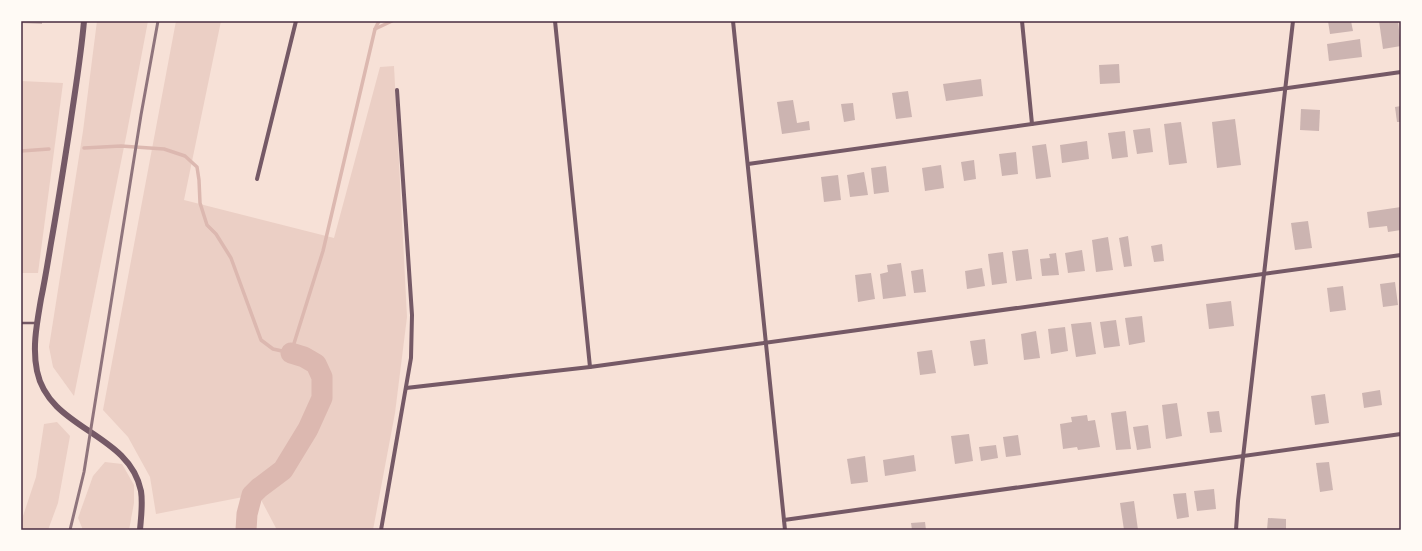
<svg xmlns="http://www.w3.org/2000/svg" width="1422" height="551" viewBox="0 0 1422 551" font-family="Rubik,sans-serif">
  <style>
    .green { fill: #ebcfc5 }
    .lines { fill: none; stroke-linecap: round; stroke-linejoin: round }
    .stream { stroke: #dcb8b0; stroke-width: 3.5 }
    .river { stroke: #dcb8b0; stroke-width: 21 }
    .building { fill: #ccb4b1 }
    .service { stroke: #755966; stroke-width: 2.5 }
    .minor { stroke: #755966; stroke-width: 4 }
    .tertiary { stroke: #755966; stroke-width: 6 }
    .rail { stroke: #8f747c; stroke-width: 3 }
    .neatline { fill: none; stroke: #4a2c40; stroke-width: 1.5 }
  </style>
  <rect width="100%" height="100%" fill="#f7e1d7"/>
  <!-- green -->
  <g class="green">
    <path d="M97 21H148L127 132 74 396 53 367 49 347 83 131Z"/>
    <path d="M176 21H221L184 200 334 238 380 67 394 66 407 317 395 413 373 530H277L258 494 156 514 150 477 128 437 103 410Z"/>
    <path d="M21 81 63 83 38 273H21Z"/>
    <path d="M57 422 70 436 58 503 48 530H21V522L36 477 44 424Z"/>
    <path d="M105 462 122 464 134 485V503L129 530H83L78 518 93 476Z"/>
  </g>
  <g class="lines">
    <!-- stream -->
    <g class="stream">
      <path d="M375 29 392 21"/>
      <path d="M84 148 121 146 164 149 185 156 197 167 199 180 200 203 207 225 216 234 231 258 261 340 273 349 291 353 323 251 375 29 379 21"/>
      <path d="M21 151 49 149"/>
    </g>
    <!-- river -->
    <path class="river" d="M246 530 247 514 252 495 259 488 283 470 308 429 322 398V377L316 364 304 357 291 353"/>
  </g>
  <!-- building -->
  <g class="building">
    <path d="M21 21H42V24L21 23Z"/>
    <path d="M1328 21H1351L1353 31 1330 34Z"/>
    <path d="M1379 21H1398L1401 46 1383 49Z"/>
    <path d="M1360 39 1362 57 1329 61 1327 44Z"/>
    <path d="M1119 64 1120 83 1100 84 1099 65Z"/>
    <path d="M981 79 983 96 946 101 943 84Z"/>
    <path d="M908 91 912 117 896 119 892 93Z"/>
    <path d="M793 100 797 123 809 121 810 130 782 134 777 102Z"/>
    <path d="M853 103 855 120 844 122 841 104Z"/>
    <path d="M1401 106V122H1397L1395 107Z"/>
    <path d="M1301 109 1320 110 1319 131 1300 130Z"/>
    <path d="M1235 119 1241 165 1217 168 1212 122Z"/>
    <path d="M1181 122 1187 163 1169 165 1164 124Z"/>
    <path d="M1150 128 1153 152 1137 154 1133 130Z"/>
    <path d="M1125 131 1128 157 1112 159 1108 133Z"/>
    <path d="M1087 141 1089 159 1062 163 1060 145Z"/>
    <path d="M1046 144 1051 177 1036 179 1032 146Z"/>
    <path d="M1016 152 1018 174 1002 176 999 154Z"/>
    <path d="M974 160 976 179 964 181 961 162Z"/>
    <path d="M941 165 944 188 925 191 922 168Z"/>
    <path d="M886 166 889 192 874 194 871 168Z"/>
    <path d="M864 172 868 195 850 197 847 175Z"/>
    <path d="M838 175 841 200 824 202 821 177Z"/>
    <path d="M1401 207V230L1388 232 1387 226 1369 228 1367 212Z"/>
    <path d="M1308 221 1312 248 1295 250 1291 223Z"/>
    <path d="M1128 236 1132 266 1124 267 1119 238Z"/>
    <path d="M1108 237 1113 270 1096 272 1092 240Z"/>
    <path d="M1162 244 1164 261 1154 262 1151 246Z"/>
    <path d="M1028 249 1032 279 1016 281 1012 251Z"/>
    <path d="M1082 250 1085 271 1068 273 1065 253Z"/>
    <path d="M1003 252 1007 283 992 285 988 254Z"/>
    <path d="M1056 253 1059 275 1042 276 1040 259 1050 258 1049 254Z"/>
    <path d="M901 263 906 296 883 299 880 274 888 272 887 265Z"/>
    <path d="M982 268 985 286 967 289 965 271Z"/>
    <path d="M923 269 926 292 914 293 911 271Z"/>
    <path d="M871 273 875 299 858 302 855 275Z"/>
    <path d="M1395 282 1398 305 1383 307 1380 284Z"/>
    <path d="M1343 286 1346 310 1330 312 1327 288Z"/>
    <path d="M1231 301 1234 326 1209 329 1206 304Z"/>
    <path d="M1142 316 1145 342 1129 345 1125 318Z"/>
    <path d="M1116 320 1120 346 1104 348 1100 322Z"/>
    <path d="M1091 322 1096 354 1076 357 1071 324Z"/>
    <path d="M1065 327 1068 351 1051 354 1048 329Z"/>
    <path d="M1036 331 1040 358 1024 360 1021 334Z"/>
    <path d="M985 339 988 364 974 366 970 341Z"/>
    <path d="M932 350 936 373 920 375 917 352Z"/>
    <path d="M1380 390 1382 405 1364 408 1362 393Z"/>
    <path d="M1325 394 1329 423 1315 425 1311 396Z"/>
    <path d="M1177 403 1182 436 1166 439 1162 405Z"/>
    <path d="M1126 411 1131 449 1116 450 1111 413Z"/>
    <path d="M1219 411 1222 432 1210 433 1207 412Z"/>
    <path d="M1087 415 1088 421 1095 420 1100 447 1078 450 1077 447 1063 449 1060 424 1072 422 1071 417Z"/>
    <path d="M1148 425 1151 448 1137 450 1133 427Z"/>
    <path d="M969 434 973 461 955 464 951 436Z"/>
    <path d="M1018 435 1021 455 1006 457 1003 437Z"/>
    <path d="M996 445 998 458 981 461 979 447Z"/>
    <path d="M914 455 916 471 885 476 883 460Z"/>
    <path d="M865 456 868 482 851 484 847 459Z"/>
    <path d="M1329 462 1333 490 1320 492 1316 463Z"/>
    <path d="M1214 489 1216 509 1197 511 1194 491Z"/>
    <path d="M1186 493 1189 517 1177 519 1173 494Z"/>
    <path d="M1134 501 1138 530H1124L1120 503Z"/>
    <path d="M1268 518 1286 519V530H1267Z"/>
    <path d="M925 522 926 530H912L911 523Z"/>
  </g>
  <g class="lines">
    <!-- service -->
    <path class="service" d="M21 323H37"/>
    <!-- minor -->
    <g class="minor">
      <path d="M555 21 590 367"/>
      <path d="M733 21 785 530"/>
      <path d="M1022 21 1032 124"/>
      <path d="M748 164 1401 72"/>
      <path d="M257 179 296 21"/>
      <path d="M406 388 590 367 1401 255"/>
      <path d="M784 520 1401 434"/>
      <path d="M381 530 411 358 412 315 397 90"/>
      <path d="M1236 530 1238 501 1293 21"/>
    </g>
    <!-- tertiary -->
    <path class="tertiary" d="M84 21C81 56 75 91 70 126 64 165 58 204 51 243 48 261 45 280 41 299 37 323 32 347 37 371 49 430 129 432 141 491 143 504 141 517 140 530"/>
    <!-- rail -->
    <path class="rail" d="M70 530 84 472 141 115 158 21"/>
  </g>
  <!-- border -->
  <rect width="1422" height="551" fill="none" stroke="#fffaf5" stroke-width="44"/>
  <rect x="22" y="22" width="1378" height="507" class="neatline"/>
</svg>
